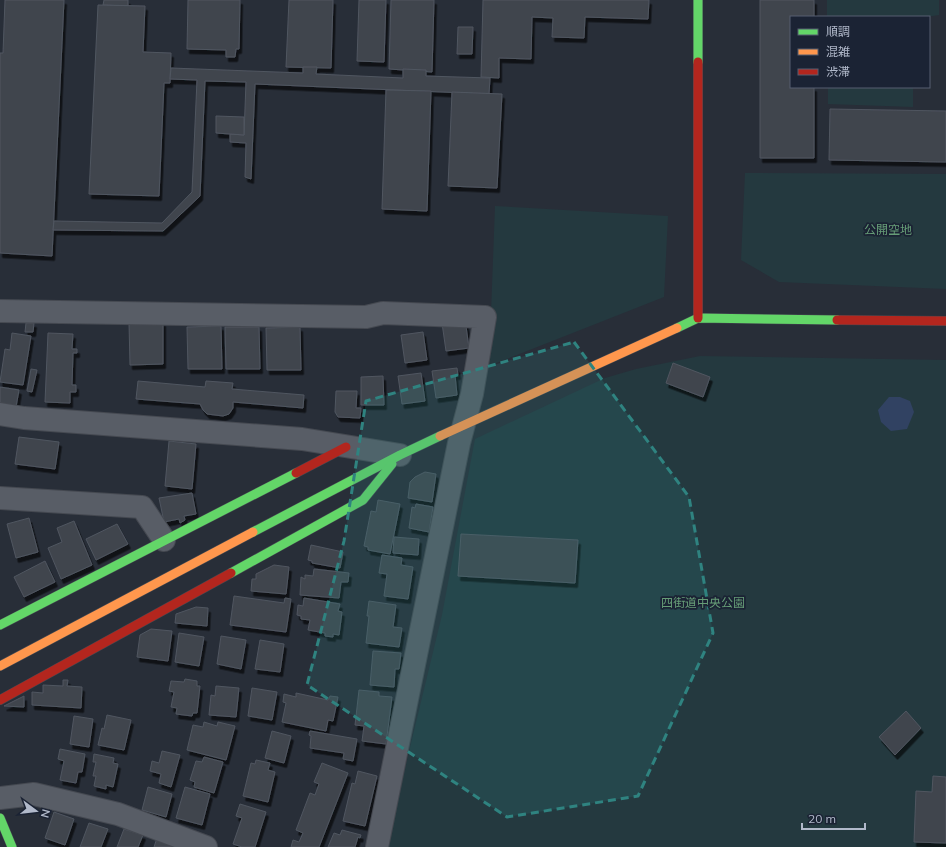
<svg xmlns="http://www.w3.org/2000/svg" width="946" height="847" viewBox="0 0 946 847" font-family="Mulish,'Noto Sans JP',sans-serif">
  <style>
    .green { fill: #24393f }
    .water { fill: #314262 }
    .building { fill: #40454e; stroke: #505660; filter: url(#shadow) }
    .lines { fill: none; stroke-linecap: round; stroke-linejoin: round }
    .street-casing { stroke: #454951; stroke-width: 24 }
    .fast-casing { stroke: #454951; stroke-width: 10 }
    .slow-casing { stroke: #454951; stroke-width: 10 }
    .jam-casing { stroke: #454951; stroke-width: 10 }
    .street { stroke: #585d66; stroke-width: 22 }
    .fast { stroke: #63d668; stroke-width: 9 }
    .slow { stroke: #ff974d; stroke-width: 9 }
    .jam { stroke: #b3261e; stroke-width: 9 }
    .marked { fill: #2f8380; fill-opacity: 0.2; stroke: #2f8380; stroke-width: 3; stroke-dasharray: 8 5; stroke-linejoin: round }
    .labels { text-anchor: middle; stroke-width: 3.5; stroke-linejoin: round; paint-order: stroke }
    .park-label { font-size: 12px; fill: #669d77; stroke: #1b2334 }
  </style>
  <defs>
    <filter id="shadow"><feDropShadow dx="2.5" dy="4.5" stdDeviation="0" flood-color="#0009"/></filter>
  </defs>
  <rect width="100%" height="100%" fill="#282e38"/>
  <!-- green -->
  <g class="green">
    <path d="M827 0H939V15L926 17H827Z"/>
    <path d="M828 87H913V107L828 104Z"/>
    <path d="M745 173 946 174V289L779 282 741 260Z"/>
    <path d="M495 206 668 216 664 297 489 366Z"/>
    <path d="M700 356 946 360V847H386L442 615 475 439 605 378 636 369Z"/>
  </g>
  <!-- water -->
  <path class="water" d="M889 397H900L910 401 914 412 907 429 891 431 881 422 878 410Z"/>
  <!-- building -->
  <g class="building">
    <path d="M5 0H64L52 256 0 253V53H3Z"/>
    <path d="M104 0H128V6L103 5Z"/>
    <path d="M188 0H240L239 49H236L235 57H226V50L187 49Z"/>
    <path d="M289 0H333L331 68 286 67Z"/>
    <path d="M359 0H386L384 62 357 61Z"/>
    <path d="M391 0H434L432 72 389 69Z"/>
    <path d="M483 0H649L648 19 585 17 584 38 552 37 553 18 532 17 531 59 499 58V78L481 77Z"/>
    <path d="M760 0H814V17H791V87H814V158H760Z"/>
    <path d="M98 5 145 6 143 52 171 53 170 83H164L159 196 89 194Z"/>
    <path d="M458 27H473L472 54H457Z"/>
    <path d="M303 67H317L316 74 403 78V69L426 70V76L490 78 489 94 255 84 251 179 245 177 246 143 230 142V134L244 135 246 82 205 81 200 196 163 231 53 230 54 221 162 223 192 192 197 80 170 79 171 68 303 73Z"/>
    <path d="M386 90 431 91 427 211 382 209Z"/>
    <path d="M452 92 502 94 497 188 448 186Z"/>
    <path d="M830 109 946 111V162L829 160Z"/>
    <path d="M216 116 244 117V135L216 133Z"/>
    <path d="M465 319 469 348 446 351 442 323Z"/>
    <path d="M163 322V364L130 365 129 323Z"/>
    <path d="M26 323H34L33 332H25Z"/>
    <path d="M221 326 222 369H188L187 327Z"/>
    <path d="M225 327H259L260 369H226Z"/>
    <path d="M300 327 301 370H267L266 328Z"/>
    <path d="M423 332 427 360 405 363 401 335Z"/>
    <path d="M12 333 31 336 23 385 0 382 5 349 10 350Z"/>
    <path d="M48 333 73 334 72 349H77V353H73L72 385H76V392H70V403L45 402Z"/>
    <path d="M673 363 710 377 703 397 666 383Z"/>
    <path d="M457 368 458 375H455L457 395 436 398 432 371Z"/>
    <path d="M31 369 37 370 32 392 27 391Z"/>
    <path d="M421 373 425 401 402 404 398 376Z"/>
    <path d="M383 376 384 405H361V377Z"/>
    <path d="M138 381 205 387 206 381 233 383 232 389 304 395 303 408 233 402V408L229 414 223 416 207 414 203 410 200 404 136 399Z"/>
    <path d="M0 387 19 390 16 407 0 404Z"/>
    <path d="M336 391H357L356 408H361L360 418 338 417 335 412Z"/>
    <path d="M19 437 59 442 55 469 15 464Z"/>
    <path d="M169 441 196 444 192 489 165 486Z"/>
    <path d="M425 472 436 474 432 502 408 498 410 482 415 477Z"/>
    <path d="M192 493 196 514 184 516 185 520 180 523 179 519 164 522 159 498Z"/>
    <path d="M378 500 400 504 390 554 368 550V547L364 546 371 511 376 512Z"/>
    <path d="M416 504 433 507 429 532 409 528 412 507 415 508Z"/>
    <path d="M29 518 38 552 16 558 7 524Z"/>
    <path d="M74 521 92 565 61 579 48 548 62 542 57 528Z"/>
    <path d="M117 524 128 544 96 560 86 539Z"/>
    <path d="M461 534 578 540 575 583 458 576Z"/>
    <path d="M394 537 419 539 418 555 393 553Z"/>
    <path d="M311 545 343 552 340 568 312 563V561L308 560Z"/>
    <path d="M382 555 402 558 401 565 413 567 408 599 384 596 387 574 379 573Z"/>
    <path d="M45 561 55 582 24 597 14 577Z"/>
    <path d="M274 565 289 567 286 594 251 591 252 579H256V574Z"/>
    <path d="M314 569 349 573 348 582H341L339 598 300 595 301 577 305 579V575L313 576Z"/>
    <path d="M234 596 284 603 285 598 291 599 286 632 230 625Z"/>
    <path d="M304 598 340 604 338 611 342 612 339 635 333 634V637L325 636V633L308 630 310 620 301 619V616L297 615 298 605 303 606Z"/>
    <path d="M369 601 396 605 393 627 402 628 399 647 366 643 369 616H367Z"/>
    <path d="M196 607 208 608 207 626 175 623 176 614Z"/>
    <path d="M151 629 172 631 168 661 137 657 140 635Z"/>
    <path d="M179 633 204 637 199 666 175 662Z"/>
    <path d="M221 636 246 640 241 669 217 664Z"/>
    <path d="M260 640 284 644 280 672 255 669Z"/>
    <path d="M373 651 401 653 399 669H395L394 687 370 685Z"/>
    <path d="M185 679 197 681V686H200L197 713H193L192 716 176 714 177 708 171 707 174 692 169 691 171 681 184 682Z"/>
    <path d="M63 680H68L67 686 82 687 81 708 32 705V692L43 693V685L63 686Z"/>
    <path d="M216 686 239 688 236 717 209 715 211 695 215 696Z"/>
    <path d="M252 688 277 692 272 720 248 716Z"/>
    <path d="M359 690 379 692V696L392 697 386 744 362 741 364 726 355 725Z"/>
    <path d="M296 693 328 700 330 696 338 697 333 721 328 720 326 731 282 722 286 703 283 702 284 694 296 697Z"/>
    <path d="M24 696V707L4 706Z"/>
    <path d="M906 711 921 728 895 755 879 737Z"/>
    <path d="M107 715 131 720 124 750 98 745 102 728 104 729Z"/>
    <path d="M74 716 93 719 89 747 70 744Z"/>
    <path d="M204 722 217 726 218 722 235 726 226 760 187 750 193 725 203 727Z"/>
    <path d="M272 731 291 736 284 763 265 758Z"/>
    <path d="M310 731 357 739 353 761 343 759 344 753 310 748 311 736 309 735Z"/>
    <path d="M60 749 85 754 82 772H78L76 783 60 780 64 761 58 759Z"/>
    <path d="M162 751 180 755 171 787 159 783 161 774 150 771 152 761 159 763Z"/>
    <path d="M94 754 114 758 113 763 118 764 113 787 106 785V789L94 786 96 776H93L96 762H93Z"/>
    <path d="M204 757 223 762 214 793 194 787 195 782 190 780 196 761 202 762Z"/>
    <path d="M256 760 270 763 268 770 275 772 268 802 243 796 251 763 255 764Z"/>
    <path d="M322 763 348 773 319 847H291L293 840 299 842 303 833 296 830 310 793 315 795 319 784 314 782Z"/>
    <path d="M358 771 377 776 365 826 343 821 352 783 355 784Z"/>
    <path d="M933 776 946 777V843L914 842 916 791 932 792Z"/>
    <path d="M148 787 172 794 166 817 142 810Z"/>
    <path d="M185 787 210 794 202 825 176 818Z"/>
    <path d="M240 804 266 812 255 847H242L233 844 242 818 236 816Z"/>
    <path d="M54 812 74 819 65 845 45 838Z"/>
    <path d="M89 823 108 829 101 847H80Z"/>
    <path d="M124 829 143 835 138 847H117Z"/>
    <path d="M342 830 361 835 360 838 358 837 355 847H328L334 833 340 835Z"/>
    <path d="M157 838 176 847H154Z"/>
  </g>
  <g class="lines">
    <!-- street casing -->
    <g class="street-casing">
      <g id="street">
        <path d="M0 311 366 317 383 313 485 317 472 394 459 443 377 847"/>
        <path d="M0 414 24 418 302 439 400 455"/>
        <path d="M0 498 142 507 164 540"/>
        <path d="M0 798 34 794 118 814 206 847"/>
      </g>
    </g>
    <!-- fast casing -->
    <g class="fast-casing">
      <g id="fast">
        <path d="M698 0V62"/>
        <path d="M677 328 698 318 837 320"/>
        <path d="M253 532 400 455 440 436"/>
        <path d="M231 573 363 500 392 464"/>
        <path d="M0 625 296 473"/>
        <path d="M0 818 12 847"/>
      </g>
    </g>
    <!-- slow casing -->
    <g class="slow-casing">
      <g id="slow">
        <path d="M440 436 677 328"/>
        <path d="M0 666 253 532"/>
      </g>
    </g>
    <!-- jam casing -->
    <g class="jam-casing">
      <g id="jam">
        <path d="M698 62V318"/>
        <path d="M837 320 946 321"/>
        <path d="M296 473 346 447"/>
        <path d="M0 700 231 573"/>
      </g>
    </g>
    <!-- street -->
    <use href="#street" class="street"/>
    <!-- fast -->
    <use href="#fast" class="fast"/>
    <!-- slow -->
    <use href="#slow" class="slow"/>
    <!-- jam -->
    <use href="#jam" class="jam"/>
  </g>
  <!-- marked area -->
  <path class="marked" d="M574 342 689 497 713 633 638 796 507 817 307 685 344 541 366 401Z"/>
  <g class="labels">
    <!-- park labels -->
    <g class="park-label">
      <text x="888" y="234">公開空地</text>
      <text x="703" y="607">四街道中央公園</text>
    </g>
  </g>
  <!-- legend -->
  <rect x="790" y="16" width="140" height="72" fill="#1b2334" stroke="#575f70"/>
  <rect x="798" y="29" width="20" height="6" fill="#63d668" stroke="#575f70"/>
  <text x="826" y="36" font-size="12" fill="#b1b9ca">順調</text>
  <rect x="798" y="49" width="20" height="6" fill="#ff974d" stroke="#575f70"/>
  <text x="826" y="56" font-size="12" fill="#b1b9ca">混雑</text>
  <rect x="798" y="69" width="20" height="6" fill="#b3261e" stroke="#575f70"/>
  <text x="826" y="76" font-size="12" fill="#b1b9ca">渋滞</text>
  <!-- north arrow -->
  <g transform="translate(36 811) rotate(105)" stroke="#1b2334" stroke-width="3" paint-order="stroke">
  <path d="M0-3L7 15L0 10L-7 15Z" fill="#b1b9ca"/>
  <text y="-6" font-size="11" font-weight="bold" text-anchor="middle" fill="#b1b9ca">N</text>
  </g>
  <!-- scale -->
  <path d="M802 823v6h63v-6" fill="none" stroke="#b1b9ca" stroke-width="2"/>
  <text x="808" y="823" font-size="12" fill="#b1b9ca" stroke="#1b2334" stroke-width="3" paint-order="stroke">20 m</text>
</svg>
